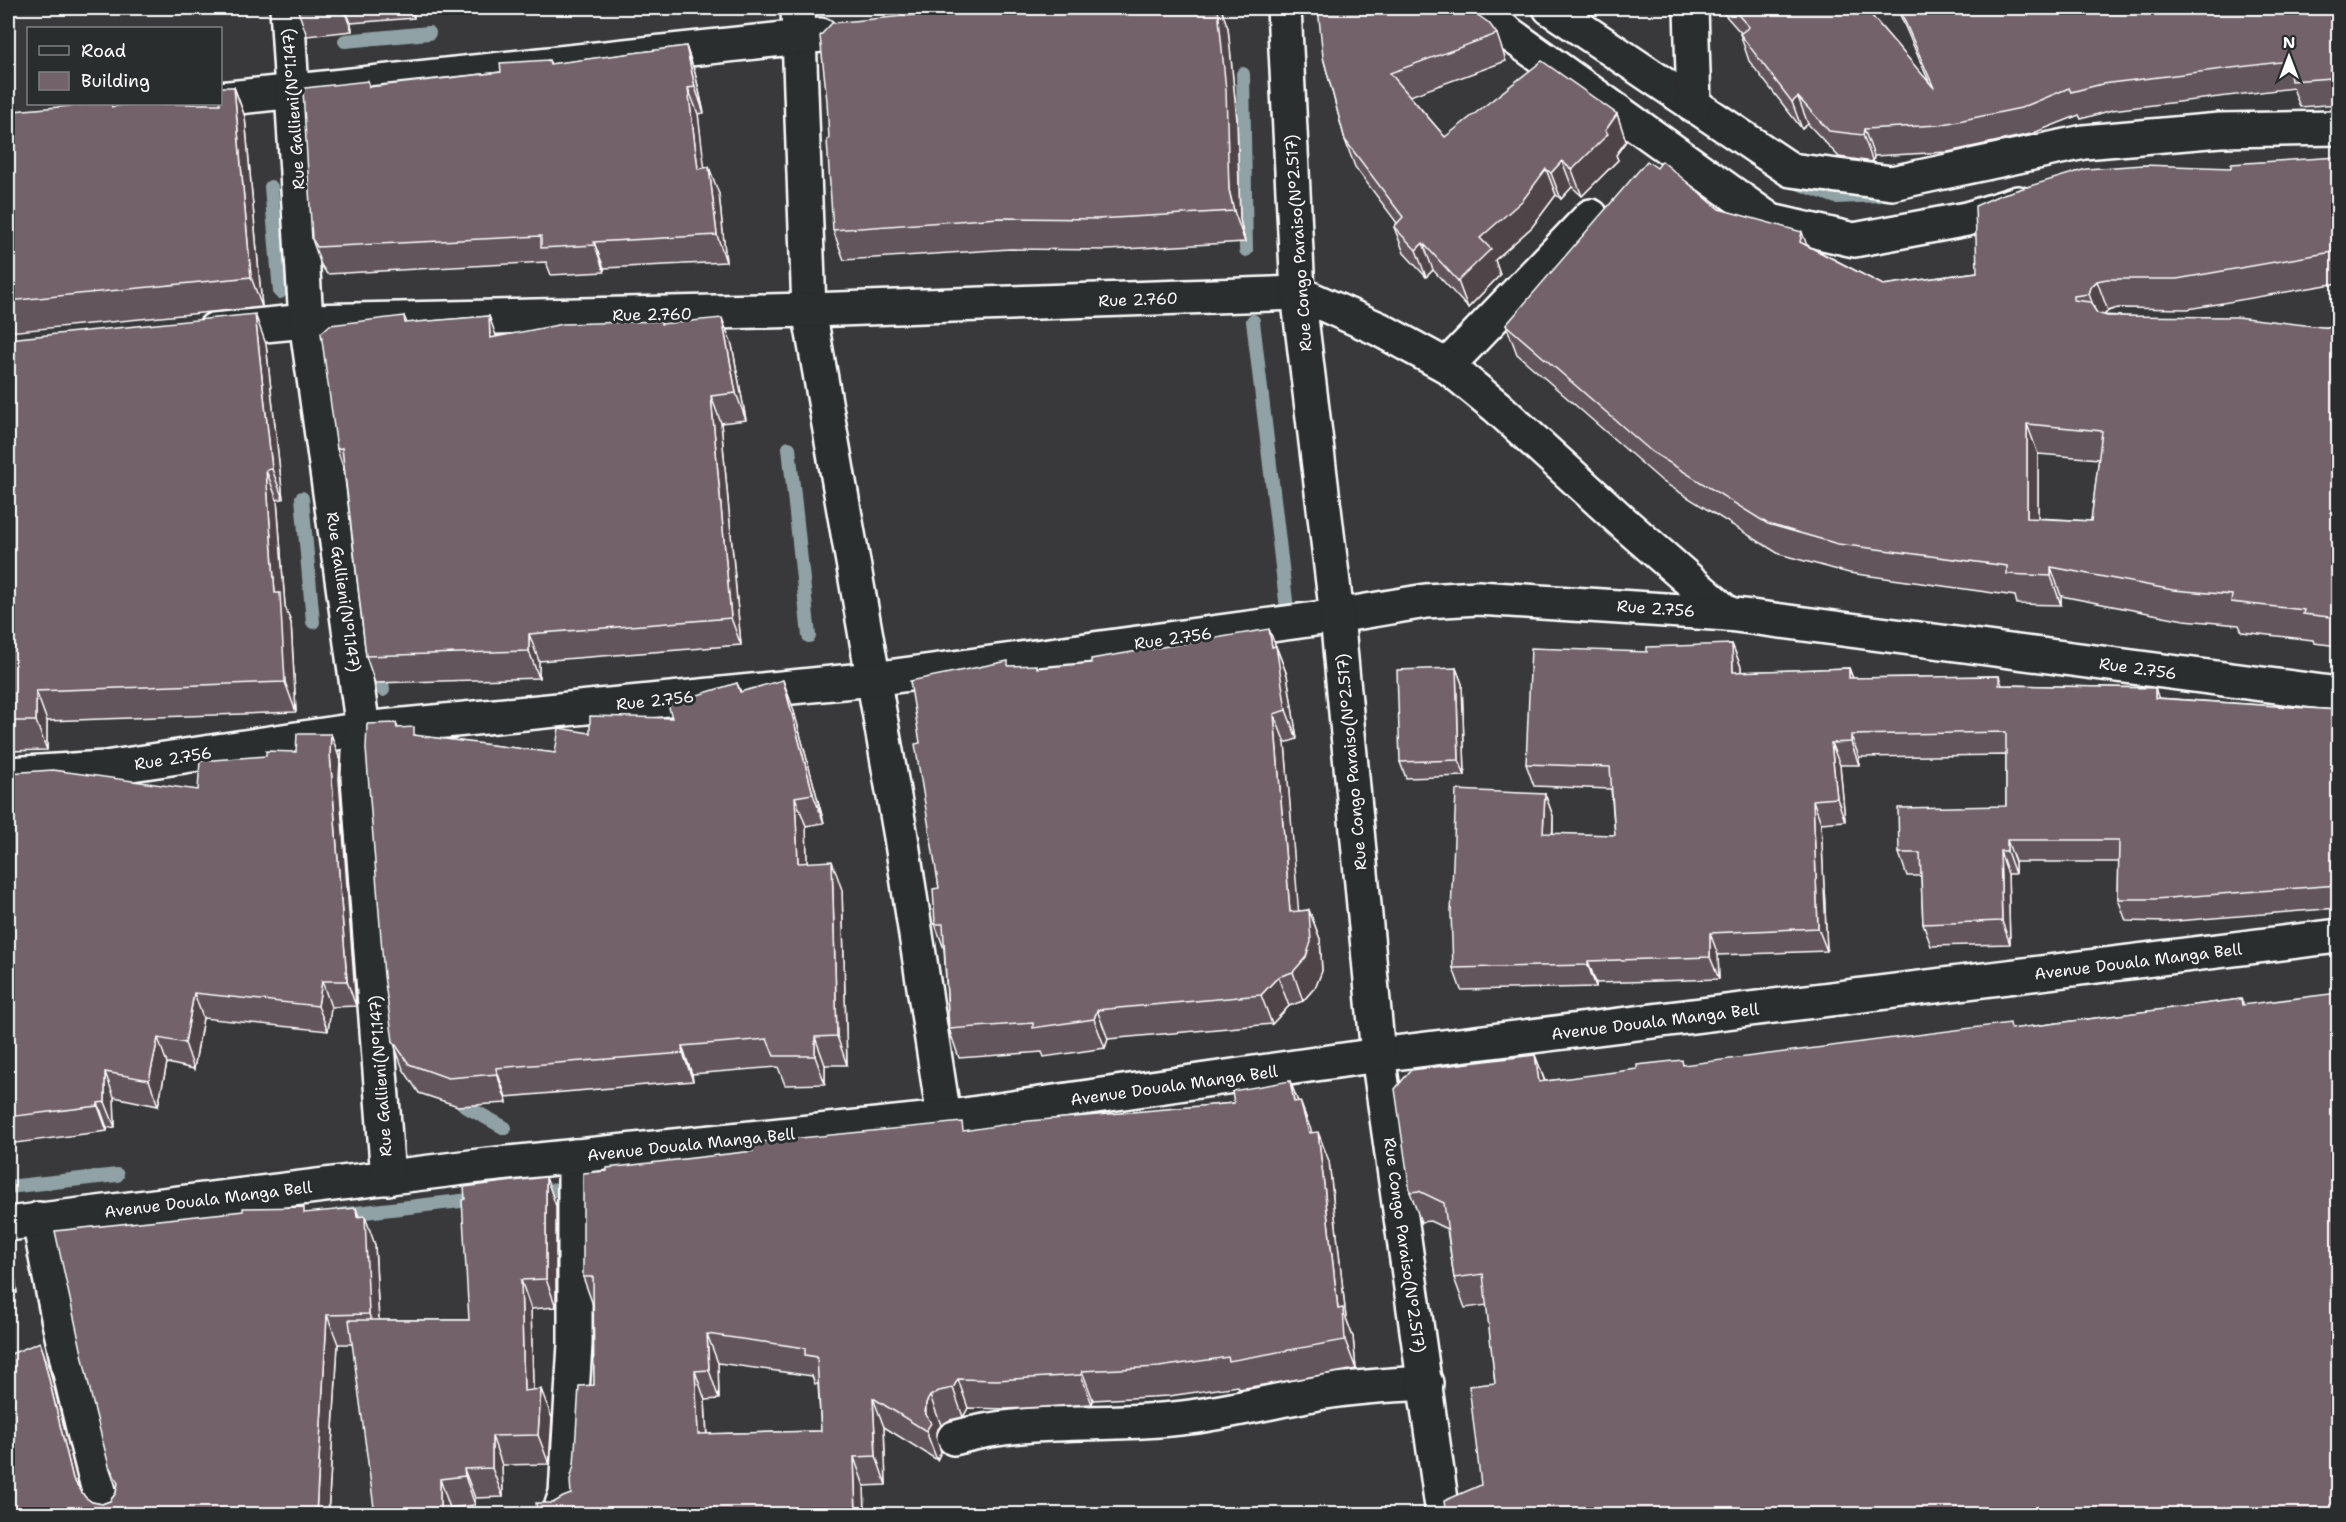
<svg xmlns="http://www.w3.org/2000/svg" width="2346" height="1522" viewBox="0 0 2346 1522" font-family="'Shantell Sans',sans-serif">
  <style>
    .lines { fill: none; stroke-linecap: round; stroke-linejoin: round }
    .stream { stroke: #90a2a6; stroke-width: 14 }
    .minor-casing { stroke: #fff; stroke-width: 38 }
    .tertiary-casing { stroke: #fff; stroke-width: 38 }
    .secondary-casing { stroke: #fff; stroke-width: 38 }
    .minor { stroke: #2a2d2e; stroke-width: 33 }
    .tertiary { stroke: #2a2d2e; stroke-width: 33 }
    .secondary { stroke: #2a2d2e; stroke-width: 33 }
    .wall { fill: #63545b; stroke: #fff; stroke-width: 1.5; fill-rule: evenodd }
    .shaded-wall { fill: #50454a; stroke: #fff; stroke-width: 1.5 }
    .building { fill: #73626a; stroke: #fff; stroke-width: 1.5; fill-rule: evenodd }
    .labels { text-anchor: middle; stroke-width: 6; stroke-linejoin: round; paint-order: stroke }
    .street-label { font-size: 16px; fill: #fff; stroke: #2a2d2e }
  </style>
  <rect width="100%" height="100%" fill="#39383a"/>
  <filter id="ink" filterUnits="userSpaceOnUse"><feTurbulence type="fractalNoise" baseFrequency=".0167" numOctaves="2"/><feDisplacementMap in="SourceGraphic" scale="12" xChannelSelector="R" yChannelSelector="G"/><feConvolveMatrix kernelMatrix="1 2 1 2 8 2 1 2 1" color-interpolation-filters="sRGB"/></filter>
  <g filter="url(#ink)">
    <g class="lines">
      <!-- stream -->
      <g class="stream">
        <path d="M345 41 429 33"/>
        <path d="M1243 74 1246 250"/>
        <path d="M1800 184 1836 197 1881 195"/>
        <path d="M271 187 280 292"/>
        <path d="M1253 321 1287 609"/>
        <path d="M789 448 809 636"/>
        <path d="M302 498 313 622"/>
        <path d="M380 665 383 690"/>
        <path d="M454 1095 467 1107 505 1128"/>
        <path d="M8 1187 117 1175"/>
        <path d="M533 1192 577 1188"/>
        <path d="M339 1215 478 1199"/>
      </g>
      <!-- minor casing -->
      <g class="minor-casing">
        <g id="minor">
          <path d="M798 8 809 310 901 837 944 1118"/>
          <path d="M1473 8 1771 221 1854 240 1967 219 2018 203"/>
          <path d="M1550 8 1791 170 1892 183 2084 142 2220 130 2338 128"/>
          <path d="M1691 8 1694 106"/>
          <path d="M220 99 821 35"/>
          <path d="M214 330 306 321 809 310 1298 293"/>
          <path d="M1447 366 1591 216"/>
          <path d="M8 774 105 768 363 729 873 679 1337 616"/>
          <path d="M39 1219C56 1315 77 1409 102 1503L110 1514"/>
          <path d="M954 1438C1030 1416 1112 1428 1190 1417 1235 1411 1280 1399 1325 1392 1358 1386 1392 1385 1426 1383"/>
          <path d="M559 1514 566 1493 575 1344V1156"/>
          <path d="M1443 1514 1378 1055 2338 936"/>
        </g>
      </g>
      <!-- tertiary casing -->
      <g class="tertiary-casing">
        <g id="tertiary">
          <path d="M1298 293 1379 329 1447 366 1497 407 1626 525 1728 614"/>
          <path d="M1337 616 1426 601 1478 598 1728 614 2338 694"/>
          <path d="M8 1224 479 1166 944 1118 1378 1055 1337 616 1298 293 1284 8"/>
        </g>
      </g>
      <!-- secondary casing -->
      <g class="secondary-casing">
        <path id="secondary" d="M287 8 306 321 363 729 359 752 358 778 388 1178"/>
      </g>
      <!-- minor -->
      <use href="#minor" class="minor"/>
      <!-- tertiary -->
      <use href="#tertiary" class="tertiary"/>
      <!-- secondary -->
      <use href="#secondary" class="secondary"/>
    </g>
    <!-- wall -->
    <g class="wall">
      <path d="M297 8H483V9H413L414 18 351 23 352 31 307 36Z"/>
      <path d="M1719 8H1865L1930 84 1897 8H2338V104L2300 107 2293 88 2112 110 2081 119 2079 115 2031 134 1948 152 1874 156 1873 162 1839 157 1808 124 1802 129 1749 61 1740 34 1741 33Z"/>
      <path d="M1228 28 1237 120 1240 220 1245 242 1108 250 1010 249 844 260 833 230Z"/>
      <path d="M1497 34 1506 61 1410 96 1445 137 1617 114 1626 141 1616 155 1618 160 1582 196 1572 187 1561 199 1556 195 1532 227 1495 260 1500 275 1468 308 1433 270 1426 277 1404 253 1394 227 1397 223 1355 167 1345 140 1323 57Z"/>
      <path d="M686 46 695 73 704 113 698 114 704 168 719 194 726 262 604 268V272L551 275 546 262 327 274 321 265 312 239 368 81 370 86 501 72 549 60 551 64Z"/>
      <path d="M234 87 245 117 262 307 8 332V121L113 107Z"/>
      <path d="M2338 157V283L2188 309 2118 308 2108 311 2104 315 2338 328V646L2314 643 2313 640 2242 632 2239 625 2184 620 2061 596V605L2017 604 2015 596 1849 573 1779 554 1663 482 1517 354 1506 325 1657 168 1719 209 1807 245 1883 285 1977 272 2231 168ZM2038 454 2099 459 2091 521 2038 518Z"/>
      <path d="M404 316 407 323 489 316 496 337 662 324 732 345 746 420 721 423 741 645 539 661V678L375 683 366 656 344 470 337 449Z"/>
      <path d="M8 339 266 344 283 499 277 500 285 606 291 623 296 712 47 721V750L8 751Z"/>
      <path d="M1732 644 1741 667V672L1849 668 1853 678 1999 676 2002 685 2155 688 2158 698 2338 710V908L2164 922 2126 921 2118 899 2119 862H2015V874H2008L2010 944 1931 946 1923 924 1921 876H1907L1899 853 2006 806V755L1859 757V765H1840L1845 821 1821 823 1827 951 1718 955 1719 979 1596 983V987L1461 990 1453 968 1545 794 1553 816V834L1615 835 1611 789 1534 786 1526 764 1647 652Z"/>
      <path d="M1276 646 1287 675 1297 739 1285 743 1298 911 1309 910 1320 939 1322 971 1316 986 1303 1001 1289 1006 1272 1024 1108 1039 1105 1048 1044 1057 1042 1052 959 1058 949 1029 944 949 935 924 939 888 920 743 1010 666 1038 667Z"/>
      <path d="M1456 668 1462 684 1465 776 1406 778 1400 762Z"/>
      <path d="M737 683 741 692 793 708 824 823 806 826 807 862 842 890 847 1065H825V1084L785 1085 778 1067 692 1074 693 1081 506 1097 507 1103 458 1106 419 1093 403 1069 393 1041 396 723 398 728 417 736 555 753 590 733 672 718Z"/>
      <path d="M331 734 340 760 339 779 356 1006 331 1007 328 1031 203 1018 194 1069 167 1063 158 1106 114 1097 115 1127 107 1128V1131L8 1144V773L198 790 266 756 296 752Z"/>
      <path d="M2241 999 2244 1005 1481 1485 1495 1383 1487 1305 1465 1308 1454 1278 1447 1229 1430 1221 1421 1222 1410 1192 1535 1055 1545 1081 2012 1029Z"/>
      <path d="M1290 1081 1298 1102 1311 1132 1329 1161 1346 1318 1353 1337 1356 1369 1239 1389 1238 1386 1169 1396 1093 1400 1092 1404 1007 1409 968 1408 963 1417 950 1420 941 1425 936 1432V1437L941 1452 937 1460 884 1427 886 1485 864 1486 865 1515H538L553 1503 571 1494 574 1465 594 1385 593 1305 583 1277 607 1171 965 1131 1234 1103ZM718 1363 812 1376 815 1384H818L821 1431 707 1434 705 1400 719 1399Z"/>
      <path d="M556 1206V1307L531 1309 533 1390 552 1418 549 1464 502 1465 503 1497 475 1498V1505L450 1508V1515L352 1344H338L328 1515H8L11 1354 50 1371 79 1488 85 1497 92 1502 102 1504 110 1501 116 1493 117 1489 109 1466 307 1213 359 1216 375 1245 379 1320H469Z"/>
      <path d="M8 1245 13 1260 17 1293 8 1294Z"/>
    </g>
    <!-- shaded-wall -->
    <g class="shaded-wall">
      <path d="M343 8H345L351 23 352 31Z"/>
      <path d="M410 8H413V9L414 18Z"/>
      <path d="M1218 8H1221L1228 28 1237 120 1240 220 1245 242 1234 211 1229 190Z"/>
      <path d="M686 46 695 73 704 113 695 87Z"/>
      <path d="M2331 68 2338 87V97L2331 78Z"/>
      <path d="M234 87 245 117 262 307 251 277Z"/>
      <path d="M688 88 698 114 708 195 698 169Z"/>
      <path d="M1798 97 1808 124 1802 129 1792 102Z"/>
      <path d="M1617 114 1626 141 1616 155 1618 160 1582 196 1572 170 1605 131Z"/>
      <path d="M1864 129 1874 156 1873 162 1863 135Z"/>
      <path d="M1562 161 1572 187 1561 199 1551 173Z"/>
      <path d="M709 167 719 194 726 262 717 235Z"/>
      <path d="M1546 169 1556 195 1532 227 1495 260 1500 275 1468 308 1458 281 1480 238Z"/>
      <path d="M1802 232 1813 262 1800 242Z"/>
      <path d="M594 242 604 268V272Z"/>
      <path d="M1423 243 1433 270 1426 277 1416 250Z"/>
      <path d="M2097 281 2108 311 2102 317 2100 324 2089 294 2091 287Z"/>
      <path d="M255 314 266 344 283 499 272 469Z"/>
      <path d="M489 316 499 344 490 338Z"/>
      <path d="M722 318 732 345 746 420 736 393Z"/>
      <path d="M711 396 721 423 741 645 731 618Z"/>
      <path d="M2027 424 2038 454V548L2027 518Z"/>
      <path d="M266 470 277 500 285 606 291 623 296 712 285 682 275 593Z"/>
      <path d="M2051 567 2061 596V605L2051 576Z"/>
      <path d="M1269 629 1287 675 1297 739 1286 710 1272 647Z"/>
      <path d="M529 634 539 661V678L529 651Z"/>
      <path d="M1732 644 1741 667V694L1733 672Z"/>
      <path d="M1456 668 1462 684 1465 776 1459 760Z"/>
      <path d="M1849 668 1857 690 1849 678Z"/>
      <path d="M783 680 793 708 824 823 813 794Z"/>
      <path d="M2155 688 2163 711 2155 698Z"/>
      <path d="M36 691 47 721V750L36 721Z"/>
      <path d="M1274 714 1285 743 1301 941 1290 912Z"/>
      <path d="M331 734 340 760 339 779 356 1006 347 981 330 754Z"/>
      <path d="M1851 735 1859 757V765L1851 742Z"/>
      <path d="M1831 743 1840 765 1845 821 1837 798Z"/>
      <path d="M1545 794 1553 816 1552 856 1543 833Z"/>
      <path d="M795 797 806 826 808 891 798 863Z"/>
      <path d="M1813 800 1821 823 1827 951 1818 928Z"/>
      <path d="M2007 840 2015 862V874L2007 851Z"/>
      <path d="M2000 851 2008 874 2010 944 2002 921Z"/>
      <path d="M832 861 842 890 847 1065 837 1036Z"/>
      <path d="M1309 910 1320 939 1322 971 1316 986 1303 1001 1293 972Z"/>
      <path d="M1710 933 1718 955 1719 979 1710 957Z"/>
      <path d="M1588 961 1596 983V987L1588 965Z"/>
      <path d="M1278 977 1289 1006 1272 1024 1261 995Z"/>
      <path d="M322 981 331 1007 328 1031 318 1006Z"/>
      <path d="M194 993 203 1018 194 1069 185 1043Z"/>
      <path d="M1097 1010 1108 1039 1105 1048 1094 1019Z"/>
      <path d="M815 1037 825 1065V1084L815 1056Z"/>
      <path d="M158 1038 167 1063 158 1106 149 1080Z"/>
      <path d="M682 1046 692 1074 693 1081 683 1053Z"/>
      <path d="M1535 1055 1546 1085 1539 1082Z"/>
      <path d="M496 1068 506 1097 507 1103 497 1074Z"/>
      <path d="M105 1072 114 1097 115 1127 105 1102Z"/>
      <path d="M1290 1081 1301 1110 1294 1102Z"/>
      <path d="M1300 1101 1311 1130 1319 1162 1309 1133Z"/>
      <path d="M98 1103 107 1128V1131L98 1106Z"/>
      <path d="M1318 1132 1329 1161 1346 1318 1353 1337 1356 1369 1345 1340 1338 1309Z"/>
      <path d="M546 1177 556 1206V1307L546 1279Z"/>
      <path d="M356 1208 365 1234V1216L375 1245 380 1343 369 1314Z"/>
      <path d="M8 1245 13 1260 17 1293 8 1268Z"/>
      <path d="M521 1280 531 1309 534 1420 524 1391Z"/>
      <path d="M327 1315 338 1344 328 1515H316Z"/>
      <path d="M707 1334 718 1363 719 1399 709 1370Z"/>
      <path d="M40 1342 50 1371 84 1508 73 1479Z"/>
      <path d="M695 1371 705 1400 708 1463 698 1434Z"/>
      <path d="M1082 1371 1093 1400 1092 1404 1081 1375Z"/>
      <path d="M958 1379 968 1408 963 1417 953 1388Z"/>
      <path d="M541 1389 552 1418 549 1464 538 1435Z"/>
      <path d="M930 1396 941 1425 936 1432V1437L941 1452 937 1460 926 1431V1403Z"/>
      <path d="M873 1398 884 1427 886 1485 876 1456Z"/>
      <path d="M492 1436 502 1465 503 1497 492 1468Z"/>
      <path d="M854 1457 864 1486 865 1515H856Z"/>
      <path d="M464 1469 475 1498V1505L465 1476Z"/>
      <path d="M440 1479 450 1508V1515H440Z"/>
    </g>
    <!-- building -->
    <g class="building">
      <path d="M986 8H1218L1226 90 1229 190 1234 211 1097 219 999 218 833 230 827 140 829 139 827 101 820 36 832 23Z"/>
      <path d="M1318 8H1461L1463 9 1468 8 1489 23 1497 34 1390 73 1445 137 1542 61 1617 114 1605 131 1608 134 1572 170 1562 161 1551 173 1546 169 1523 200 1480 238 1491 249 1458 281 1423 243 1416 250 1394 227 1403 217 1345 140 1323 57Z"/>
      <path d="M1732 8H1865L1934 88 1899 8H2338V67L2331 68V78L2291 81 2288 61 2102 84 2071 92 2069 88 2021 108 1939 125 1864 129 1863 135 1829 131 1798 97 1792 102 1740 34 1749 27Z"/>
      <path d="M686 46 695 87 688 88 698 169 709 167 717 235 594 242 595 245 541 248V236L317 247 312 239 303 91 305 88 368 81 369 87 501 72 500 63 549 60 550 64Z"/>
      <path d="M220 87H234L251 277 8 301V121L14 120 13 111 93 104H111L112 107 130 104H220Z"/>
      <path d="M2338 157V251L2177 279H2107L2097 281 2091 287 2089 294 2074 296V300L2090 302 2097 313 2107 316 2236 317 2322 327 2338 328V618L2303 614 2304 610 2231 602 2232 595 2173 590 2051 567V576L2007 574V566L1838 544 1768 524 1652 452 1506 325 1647 161 1657 168 1662 161 1719 209 1802 232 1800 242 1883 285 1977 272 1975 206 2000 195 2086 169 2143 165 2231 168V164ZM2027 424 2102 431 2091 521 2027 518Z"/>
      <path d="M255 314 272 469 266 470 275 593H280L285 682 36 691V721H8V339Z"/>
      <path d="M404 316 405 323 489 316 490 338 563 324 661 321V324L722 318 736 393 711 396 731 618 529 634V651L366 656 342 448 337 449 321 333 330 325Z"/>
      <path d="M1269 629 1272 647 1276 646 1286 710 1274 714 1290 912 1309 910 1311 942 1306 957 1293 972 1278 977 1261 995 1097 1010 1094 1019 1033 1028V1023L949 1029 943 924H935L933 889 939 888 915 744 920 743 910 681 1008 661V666L1037 665V668L1091 663V659Z"/>
      <path d="M1732 644 1733 672 1849 668V678L1999 676V685L2155 688V698L2338 710V885L2155 899H2118L2119 840H2007V851H2000L2002 921 1923 924 1920 853H1899L1898 808 2006 806V732L1851 735V742L1831 743 1837 798 1813 800 1818 928 1710 933V957L1588 961V965L1453 968 1451 913 1456 790 1545 794 1543 833 1615 835 1610 767 1526 764 1531 648 1647 652V647Z"/>
      <path d="M1456 668 1459 760 1400 762 1397 670Z"/>
      <path d="M783 680 813 794 795 797 798 863 832 861 837 1036 815 1037V1056H774L767 1039 682 1046 683 1053 496 1068 497 1074 448 1078 409 1064 393 1041 384 976 366 749 367 724 396 723 397 728 414 727V735L555 753 559 728 590 733V716L672 718 668 704 737 683 740 692Z"/>
      <path d="M297 734H331L330 754 347 981H322L318 1006 194 993 185 1043 158 1038 149 1080 105 1072V1102L98 1103V1106L8 1117V773L53 770 198 790 200 761 266 756V751L296 752Z"/>
      <path d="M2338 993V1515H1446L1444 1501 1481 1485 1469 1386 1495 1383 1483 1274 1454 1278 1444 1203 1419 1191 1410 1192 1395 1089 1411 1070 1535 1055 1539 1082 1637 1069V1065L1682 1060 1683 1065 2010 1023 2011 1029 2241 999 2242 1005Z"/>
      <path d="M1290 1081 1294 1102 1300 1101 1309 1133 1318 1132 1338 1309 1343 1308 1345 1340 1229 1361 1228 1357 1159 1367 1082 1371 1081 1375 997 1380 958 1379 953 1388 939 1391 930 1396 926 1403 925 1413 931 1423 926 1431 873 1398 876 1456 854 1457 856 1515H538L536 1503H553L563 1497 571 1494 570 1480 574 1465 579 1386 594 1385 593 1277H583V1173L607 1171V1168L753 1151 751 1143 962 1122 963 1131 1029 1121 1234 1103 1232 1091ZM707 1334 805 1348V1355L817 1357 821 1431 698 1434 695 1371 709 1370Z"/>
      <path d="M546 1177V1279L521 1280 524 1391 541 1389 538 1435 492 1436V1468L464 1469 465 1476 440 1479V1515H375L349 1320H469L462 1200 465 1199 464 1187Z"/>
      <path d="M304 1207V1213L356 1208 357 1217 365 1216 369 1314 327 1315 316 1515 276 1512 277 1515H8V1346L11 1354 40 1342 73 1479 85 1497 92 1502 102 1504 110 1501 116 1493 118 1483 109 1466 92 1399 55 1231 243 1211V1208Z"/>
    </g>
  </g>
  <g class="labels">
    <!-- street labels -->
    <g class="street-label">
      <text transform="translate(293 109) rotate(-94)" y="6">Rue Gallieni(N°1.147)</text>
      <text transform="translate(1298 243) rotate(-94)" y="6">Rue Congo Paraiso(N°2.517)</text>
      <text transform="translate(1138 299) rotate(-2)" y="6">Rue 2.760</text>
      <text transform="translate(652 314) rotate(-1)" y="6">Rue 2.760</text>
      <text transform="translate(344 592) rotate(82)" y="6">Rue Gallieni(N°1.147)</text>
      <text transform="translate(1656 608) rotate(4)" y="6">Rue 2.756</text>
      <text transform="translate(1173 638) rotate(-8)" y="6">Rue 2.756</text>
      <text transform="translate(2138 668) rotate(8)" y="6">Rue 2.756</text>
      <text transform="translate(655 700) rotate(-6)" y="6">Rue 2.756</text>
      <text transform="translate(173 758) rotate(-9)" y="6">Rue 2.756</text>
      <text transform="translate(1351 762) rotate(-95)" y="6">Rue Congo Paraiso(N°2.517)</text>
      <text transform="translate(2138 961) rotate(-7)" y="6">Avenue Douala Manga Bell</text>
      <text transform="translate(1655 1021) rotate(-7)" y="6">Avenue Douala Manga Bell</text>
      <text transform="translate(380 1076) rotate(-94)" y="6">Rue Gallieni(N°1.147)</text>
      <text transform="translate(1174 1085) rotate(-8)" y="6">Avenue Douala Manga Bell</text>
      <text transform="translate(691 1144) rotate(-6)" y="6">Avenue Douala Manga Bell</text>
      <text transform="translate(208 1199) rotate(-7)" y="6">Avenue Douala Manga Bell</text>
      <text transform="translate(1405 1245) rotate(82)" y="6">Rue Congo Paraiso(N°2.517)</text>
    </g>
  </g>
  <!-- margin -->
  <rect width="2346" height="1522" fill="none" stroke="#2a2d2e" stroke-width="30"/>
  <rect x="15" y="15" width="2316" height="1492" fill="none" stroke="#fff" stroke-width="2" filter="url(#ink)"/>
  <!-- legend -->
  <rect x="27" y="27" width="195" height="78" fill="#2a2d2e" stroke="#7f8182" stroke-width="1.5"/>
  <rect x="39" y="46" width="30" height="9" fill="#2a2d2e" stroke="#7f8182" stroke-width="1.5"/>
  <text x="81" y="57" font-size="18" fill="#ffffff">Road</text>
  <rect x="39" y="72" width="30" height="18" fill="#73626a" stroke="#7f8182" stroke-width="1.5"/>
  <text x="81" y="87" font-size="18" fill="#ffffff">Building</text>
  <!-- north arrow -->
  <g transform="translate(2289 57)" stroke="#2a2d2e" stroke-width="4.5" paint-order="stroke">
  <path d="M0-4.5L10 22L0 15L-10 22Z" fill="#ffffff"/>
  <text y="-9" font-size="16" font-weight="bold" text-anchor="middle" fill="#ffffff">N</text>
  </g>
</svg>
